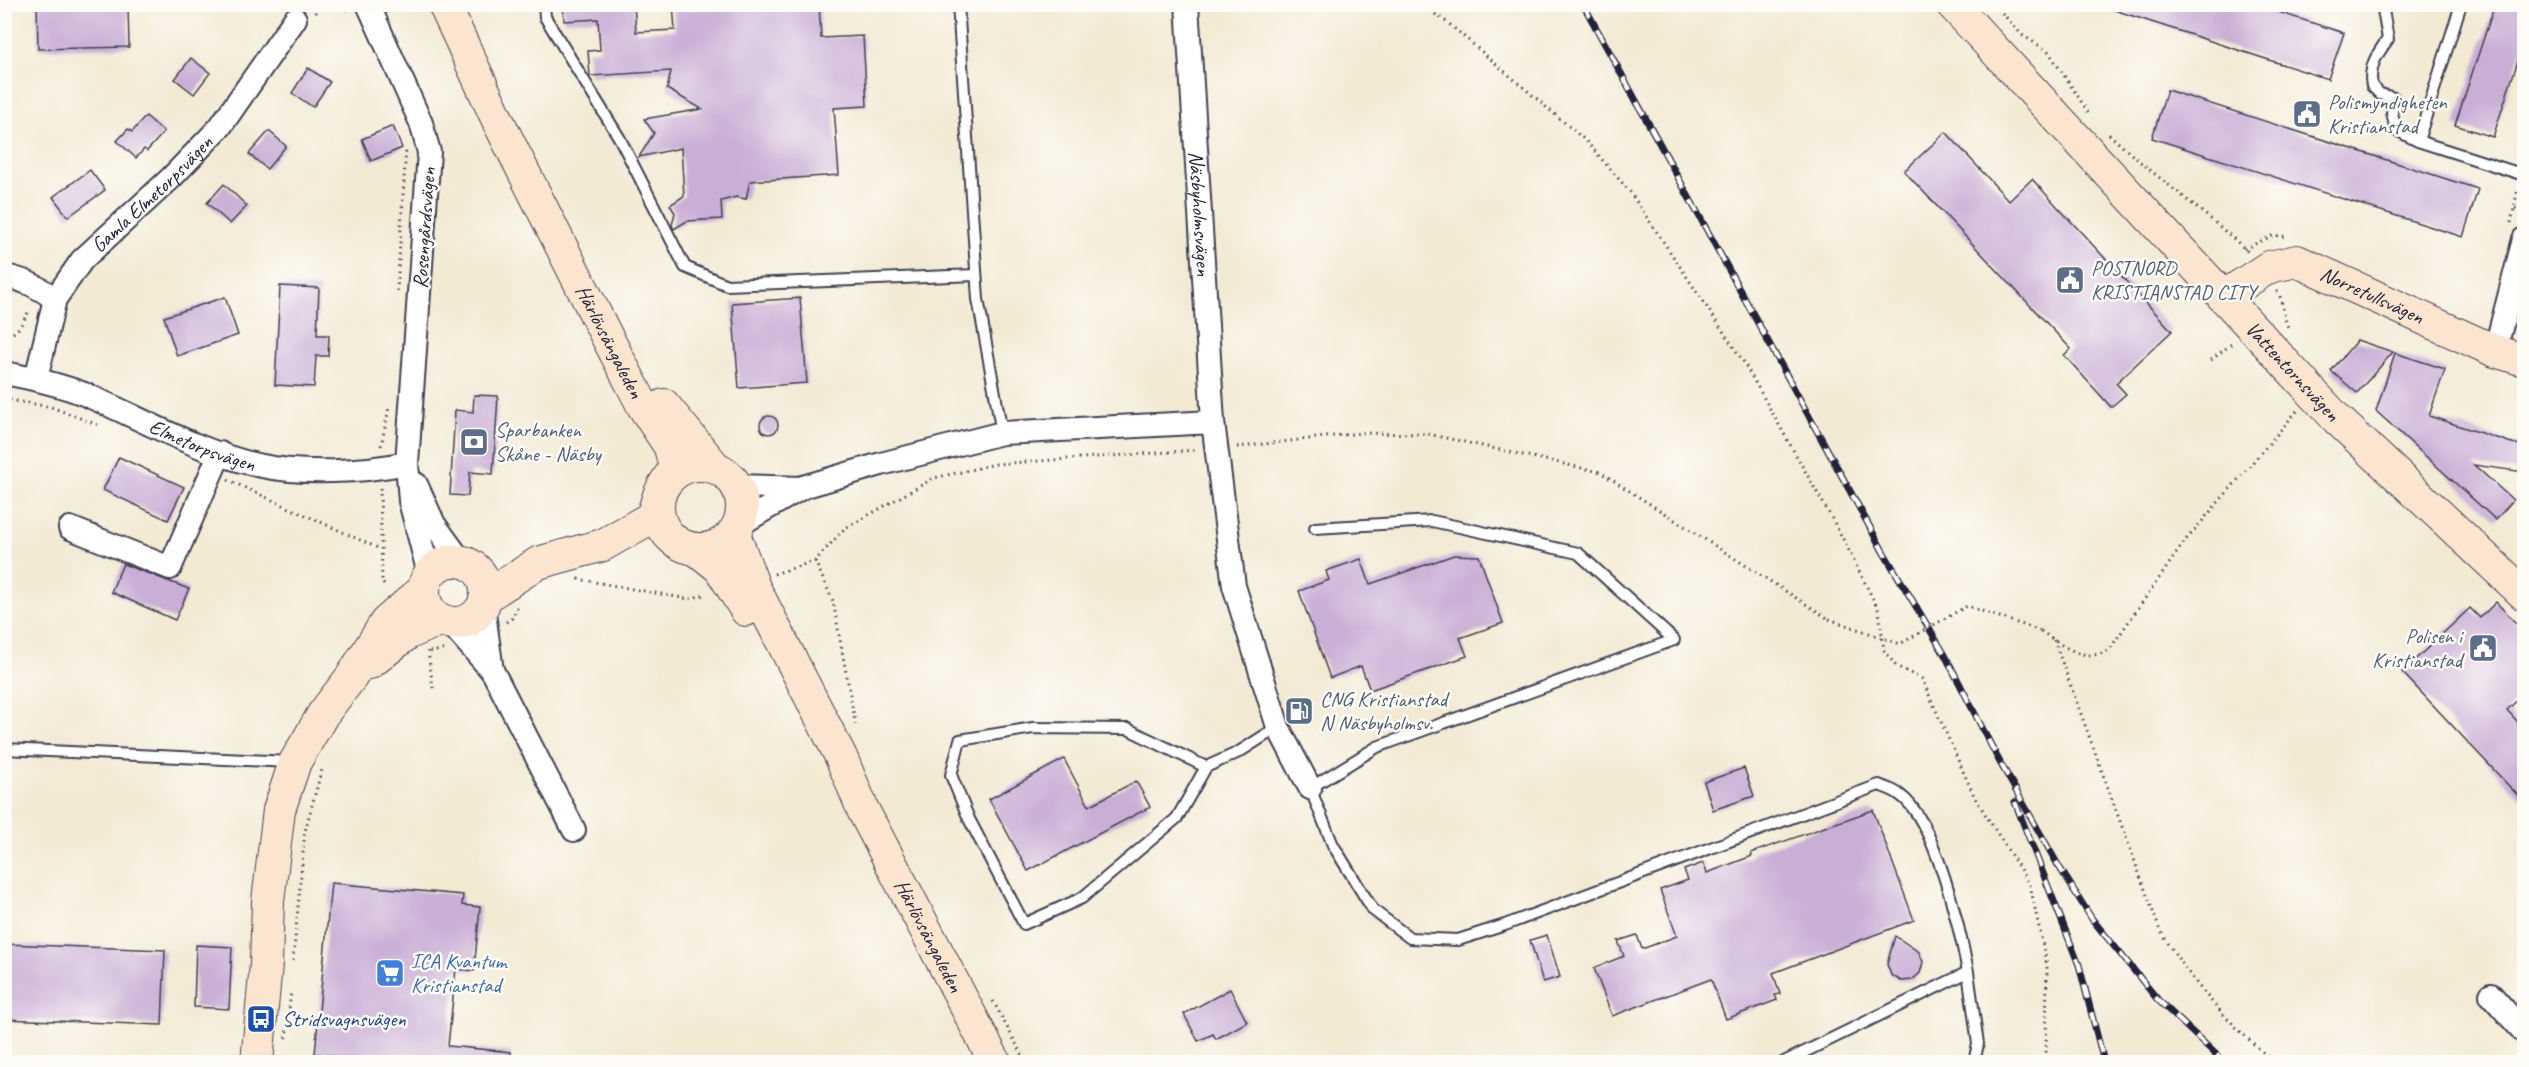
<svg xmlns="http://www.w3.org/2000/svg" width="2529" height="1067" viewBox="0 0 2529 1067" font-family="Caveat,sans-serif">
  <style>
    .building { fill: #c9aed5 }
    .lines { fill: none; stroke-linecap: round; stroke-linejoin: round }
    .lane-casing { stroke: #414052; stroke-width: 14 }
    .street-casing { stroke: #414052; stroke-width: 26 }
    .secondary-casing { stroke: #414052; stroke-width: 34 }
    .path { stroke: #414052; stroke-width: 3; stroke-dasharray: 1.5 4.5; stroke-linecap: butt }
    .lane { stroke: #fff; stroke-width: 10 }
    .street { stroke: #fff; stroke-width: 22 }
    .secondary { stroke: #fbe5cf; stroke-width: 32 }
    .rail-casing { stroke: #22223b; stroke-width: 7 }
    .rail { stroke: #fdfcf7; stroke-width: 4.5; stroke-dasharray: 14; stroke-linecap: butt }
    .path-bridge { stroke: #414052; stroke-width: 3; stroke-dasharray: 1.5 4.5; stroke-linecap: butt }
    .labels { text-anchor: middle; stroke-width: 5; stroke-linejoin: round; paint-order: stroke }
    .service-label { font-size: 21px; fill: #4e5e75; stroke: #fdfcf7; text-anchor: start }
    .street-label { font-size: 21px; fill: #22223b; stroke: #fdfcf7 }
    .shop-label { font-size: 21px; fill: #366cbe; stroke: #fdfcf7; text-anchor: start }
    .transit-label { font-size: 21px; fill: #164399; stroke: #fdfcf7; text-anchor: start }
  </style>
  <rect width="100%" height="100%" fill="#fdfcf7"/>
  <filter id="ink" filterUnits="userSpaceOnUse"><feTurbulence type="fractalNoise" baseFrequency=".0167" numOctaves="2"/><feDisplacementMap in="SourceGraphic" scale="12" xChannelSelector="R" yChannelSelector="G"/><feConvolveMatrix kernelMatrix="1 2 1 2 8 2 1 2 1" color-interpolation-filters="sRGB"/></filter>
  <filter id="wash" filterUnits="userSpaceOnUse"><feTurbulence type="fractalNoise" baseFrequency=".008" numOctaves="4" result="noise"/><feDisplacementMap in="SourceGraphic" scale="24" xChannelSelector="R" yChannelSelector="G"/><feGaussianBlur stdDeviation="1.35" result="paint"/><feColorMatrix in="noise" values="0 0 0 0 0 0 0 0 0 0 0 0 0 0 0 0 0 1.4 0 .05"/><feComposite in="paint" operator="in"/></filter>
  <g filter="url(#wash)">
    <rect width="100%" height="100%" fill="#f3ead4"/>
    <g id="blocks">
      <!-- building -->
      <g class="building">
        <path d="M37 4H128L129 47 38 49Z"/>
        <path d="M563 4H634L636 32 675 30 673 4H819L821 38 863 36 867 106 834 108 839 175 750 181 746 199 736 197 721 201 722 219 687 221 674 229 672 225 675 213 670 205 684 196 681 148 639 157 654 133 644 119 702 109 667 89 671 71 590 76 588 51 600 50 598 19 564 21Z"/>
        <path d="M2109 4H2271L2269 9 2344 33 2328 79 2108 8Z"/>
        <path d="M2495 4H2524V42L2493 137 2455 125Z"/>
        <path d="M191 58 210 73 194 94 175 79Z"/>
        <path d="M308 68 330 82 313 107 292 93Z"/>
        <path d="M2167 90 2478 189 2463 237 2152 138Z"/>
        <path d="M146 116 164 132 147 151 144 149 136 158 117 141 128 129 132 132Z"/>
        <path d="M393 126 402 148 371 161 362 139Z"/>
        <path d="M269 131 286 146 267 169 249 154Z"/>
        <path d="M1946 132 2009 201 2032 179 2172 331 2116 383 2126 394 2111 407 2064 355 2071 349 1904 171Z"/>
        <path d="M90 170 105 190 68 217 53 197Z"/>
        <path d="M224 184 247 206 230 224 207 203Z"/>
        <path d="M280 286 319 288 317 335H329L328 356H316L314 387 275 385Z"/>
        <path d="M225 297 238 335 177 356 164 317Z"/>
        <path d="M800 298 807 383 739 388 732 303Z"/>
        <path d="M2357 340 2393 352 2357 393 2331 371Z"/>
        <path d="M2395 353 2445 369 2429 416 2524 447V472L2474 465 2513 500 2496 520 2376 411Z"/>
        <path d="M474 395 498 396 493 474 470 472 468 496 450 495 455 410 473 412Z"/>
        <circle cx="769" cy="425" r="9"/>
        <path d="M119 457 184 487 168 520 103 490Z"/>
        <path d="M1454 555 1479 556 1503 623 1460 638 1467 656 1370 690 1361 666 1330 678 1299 591 1329 580 1326 571 1361 559 1370 584Z"/>
        <path d="M123 564 189 589 175 620 111 592Z"/>
        <path d="M2496 602 2524 632V694L2507 710 2524 729V802L2402 672 2470 608 2480 618Z"/>
        <path d="M1064 759 1089 806 1136 781 1150 807 1028 871 989 799Z"/>
        <path d="M1744 768 1754 796 1713 810 1704 782Z"/>
        <path d="M1873 810 1914 920 1773 973 1780 994 1775 995 1777 1000 1726 1019 1711 979 1612 1016 1594 968 1624 956 1618 941 1637 935 1642 949 1677 936 1660 890 1688 880 1684 870 1703 863 1707 873 1752 856 1751 853Z"/>
        <path d="M331 883 463 895 462 905 480 907 474 971 456 969 448 1046 511 1052 510 1062H334V1056L315 1054Z"/>
        <path d="M1547 935 1560 977 1543 982 1530 940Z"/>
        <path d="M1895 936 1919 952 1923 962 1920 973 1912 980 1901 981 1891 975 1887 964Z"/>
        <path d="M4 944 165 950 162 1025 4 1019Z"/>
        <path d="M196 945 232 947 229 1009 194 1007Z"/>
        <path d="M1230 989 1247 1022 1216 1039 1213 1034 1198 1041 1184 1014Z"/>
      </g>
    </g>
  </g>
  <g filter="url(#ink)">
    <use href="#blocks" fill-opacity="0" stroke="#414052" stroke-width="1.5"/>
    <g class="lines">
      <!-- lane casing -->
      <g class="lane-casing">
        <g id="lane">
          <path d="M544 4 545 17 620 139 685 267 727 285 976 275"/>
          <path d="M958 4 978 299 1002 433"/>
          <path d="M2382 4 2388 39C2377 54 2368 67 2372 86L2380 94 2394 98 2392 113 2396 130 2418 141"/>
          <path d="M2461 4 2418 141 2524 175"/>
          <path d="M1315 528 1432 521 1578 553 1674 640 1377 747 1310 788 1333 845 1373 910 1410 938 1458 940 1505 925 1879 785C1886 788 1894 790 1900 795 1935 819 1960 930 1968 972L1784 1062"/>
          <path d="M4 749 292 762"/>
          <path d="M1206 767 1128 729 1033 728 960 740 951 775 969 819 1024 924 1082 898 1177 818 1206 767 1239 752 1278 727"/>
          <path d="M1968 972 1978 1044 1974 1062"/>
        </g>
      </g>
      <!-- street casing -->
      <g class="street-casing">
        <g id="street">
          <path d="M368 4 421 123 429 152 407 463 410 501 429 574"/>
          <path id="s1" d="M1187 4 1213 422"/>
          <path d="M4 276C24 279 39 287 55 299"/>
          <path d="M2495 351 2524 239"/>
          <path id="s2" d="M4 373C31 378 58 384 84 394 141 418 196 451 257 465 302 475 363 472 407 463"/>
          <path id="s3" d="M36 379 55 299 82 260 171 178 220 127 295 19"/>
          <path d="M416 484 434 524 461 561"/>
          <path d="M737 486 802 488"/>
          <path d="M739 525 803 487 881 464 1002 433 1213 422 1234 586 1278 727 1310 788"/>
          <path d="M70 528 170 568 220 453"/>
          <path d="M483 606 492 671"/>
          <path d="M451 624 493 672 574 830"/>
          <path d="M2491 995 2524 1032"/>
        </g>
      </g>
      <!-- secondary casing -->
      <g class="secondary-casing">
        <g id="secondary">
          <path id="s4" d="M444 4 500 125 606 335 643 406 670 447 675 468 664 485"/>
          <path id="s5" d="M1952 4 2337 419 2524 594"/>
          <path id="s6" d="M2223 297 2269 267 2297 261 2495 351 2524 360"/>
          <path d="M664 405 715 467"/>
          <circle cx="700" cy="507" r="42"/>
          <path id="s7" d="M734 534 754 587 841 757 863 810 995 1062"/>
          <path d="M697 550 720 568 746 610"/>
          <circle cx="455" cy="592" r="31"/>
          <path d="M487 596 538 563 603 545 652 517 659 495"/>
          <path d="M370 663 407 634 439 620"/>
          <path d="M257 1062 266 964 268 901 279 810 295 762 323 714 352 676 386 622 424 589"/>
        </g>
      </g>
      <!-- path -->
      <g class="path">
        <path d="M343 4 348 13"/>
        <path d="M1420 4 1448 23 1586 141 1630 192 1743 361 1840 533 1879 611 1884 650 1896 666 1922 679 1975 798 2030 885 2047 965 2046 1062"/>
        <path d="M1994 4 2022 35 2048 51 2088 112"/>
        <path d="M315 13 320 4"/>
        <path d="M2109 134C2153 176 2204 210 2248 252"/>
        <path d="M2515 208 2524 211"/>
        <path d="M2511 223 2518 188"/>
        <path d="M2244 249 2274 235 2288 237"/>
        <path d="M397 291 406 148"/>
        <path d="M2277 291C2284 301 2282 315 2288 327"/>
        <path d="M4 341 20 327 29 311"/>
        <path d="M2211 360 2234 342"/>
        <path d="M4 399 51 407 101 426"/>
        <path d="M381 446 389 408"/>
        <path d="M1237 447 1361 433 1428 434 1600 472 1829 619"/>
        <path d="M228 480 380 549"/>
        <path d="M380 488 382 582 386 588"/>
        <path d="M815 561 833 601 856 727"/>
        <path d="M774 574 815 561 844 529 934 478 996 464 1198 450"/>
        <path d="M578 579 688 599 707 594"/>
        <path d="M506 622 512 618 518 606"/>
        <path d="M2041 631C2061 645 2085 664 2109 650L2185 541 2297 411"/>
        <path d="M2054 640 2159 928C2189 980 2229 1025 2275 1062"/>
        <path d="M428 651 433 688"/>
        <path d="M430 652 447 649"/>
        <path d="M293 961 305 831 322 769"/>
        <path d="M993 1001 1026 1062"/>
        <path d="M286 1038 291 991"/>
      </g>
      <!-- lane -->
      <use href="#lane" class="lane"/>
      <!-- street -->
      <use href="#street" class="street"/>
      <!-- secondary -->
      <use href="#secondary" class="secondary"/>
      <!-- rail casing -->
      <g class="rail-casing">
        <g id="rail">
          <path d="M1583 4 1884 553 1945 655 1997 757 2058 865 2092 919 2158 1000 2224 1062"/>
          <path d="M2015 802 2079 965 2104 1062"/>
        </g>
      </g>
      <!-- rail -->
      <use href="#rail" class="rail"/>
      <!-- path-bridge -->
      <path class="path-bridge" d="M1829 619 1900 644 1967 606 2041 631"/>
    </g>
  </g>
  <!-- icons -->
  <defs>
    <g id="civic-square" transform="scale(1.5)"><rect x="-9" y="-9" width="18" height="18" rx="4" fill="#5c6f8a" stroke="#fdfcf7"/><path d="M-.6-6.5H3V-4.5H.6V-3L4-1V1h2V6H-6V1h2V-1L-.6-3ZM-1.2 2.5V6h2.4V2.5Z" fill="#fff"/></g>
    <g id="bank-square" transform="scale(1.5)"><rect x="-9" y="-9" width="18" height="18" rx="4" fill="#5c6f8a" stroke="#fdfcf7"/><path d="M-6-4H6V4H-6ZM0-2.3a2.3 2.3 0 1 0 0 4.6a2.3 2.3 0 1 0 0-4.6Z" fill="#fff"/></g>
    <g id="fuel-square" transform="scale(1.5)"><rect x="-9" y="-9" width="18" height="18" rx="4" fill="#5c6f8a" stroke="#fdfcf7"/><path d="M-5.5-6h7V0h2V4h1.3V-2.5L3-4.5l.8-.8L6-3V5H2.5V1h-1V6h-7ZM-4.2-4.7v3.2H.2V-4.7Z" fill="#fff"/></g>
    <g id="supermarket-square" transform="scale(1.5)"><rect x="-9" y="-9" width="18" height="18" rx="4" fill="#3f7fe0" stroke="#fdfcf7"/><path d="M-6-5.5h2.5l.6 2H6L4.5 2H-2.5L-4.4-4H-6ZM-1.5 3.2a1.3 1.3 0 1 0 .1 0ZM3 3.2a1.3 1.3 0 1 0 .1 0Z" fill="#fff"/></g>
    <g id="bus-square" transform="scale(1.5)"><rect x="-9" y="-9" width="18" height="18" rx="4" fill="#1a4fb4" stroke="#fdfcf7"/><path d="M-5-6H5V4H4V6H2V4H-2V6H-4V4H-5ZM-3.5-4V0h7V-4ZM-3.5 1.2v1.5H-2V1.2ZM2 1.2v1.5H3.5V1.2Z" fill="#fff"/></g>
  </defs>
  <g fill-rule="evenodd">
    <use href="#civic-square" x="2307" y="114"/>
    <use href="#civic-square" x="2070" y="280"/>
    <use href="#bank-square" x="474" y="442"/>
    <use href="#civic-square" x="2483" y="648"/>
    <use href="#fuel-square" x="1299" y="711"/>
    <use href="#supermarket-square" x="390" y="973"/>
    <use href="#bus-square" x="261" y="1019"/>
  </g>
  <g class="labels">
    <!-- service labels -->
    <g class="service-label">
      <text x="2328" y="109">Polismyndigheten<tspan x="2328" dy="24">Kristianstad</tspan></text>
      <text x="2091" y="275">POSTNORD<tspan x="2091" dy="24">KRISTIANSTAD CITY</tspan></text>
      <text x="495" y="437">Sparbanken<tspan x="495" dy="24">Skåne - Näsby</tspan></text>
      <text x="2462" y="643" text-anchor="end">Polisen i<tspan x="2462" dy="24">Kristianstad</tspan></text>
      <text x="1320" y="706">CNG Kristianstad<tspan x="1320" dy="24">N Näsbyholmsv.</tspan></text>
    </g>
    <!-- street labels -->
    <g class="street-label">
      <text dy="7" stroke="none"><textPath href="#s3" startOffset="226">Gamla Elmetorpsvägen</textPath></text>
      <text dy="7" stroke="none"><textPath href="#s1" startOffset="210">Näsbyholmsvägen</textPath></text>
      <text transform="translate(424 228) rotate(-86)" y="7">Rosengårdsvägen</text>
      <text dy="7" stroke="none"><textPath href="#s6" startOffset="166">Norretullsvägen</textPath></text>
      <text dy="7" stroke="none"><textPath href="#s4" startOffset="376">Härlövsängaleden</textPath></text>
      <text dy="7" stroke="none"><textPath href="#s5" startOffset="501">Vattentornsvägen</textPath></text>
      <text dy="7" stroke="none"><textPath href="#s2" startOffset="212">Elmetorpsvägen</textPath></text>
      <text dy="7" stroke="none"><textPath href="#s7" startOffset="447">Härlövsängaleden</textPath></text>
    </g>
    <!-- shop labels -->
    <g class="shop-label">
      <text x="411" y="968">ICA Kvantum<tspan x="411" dy="24">Kristianstad</tspan></text>
    </g>
    <!-- transit labels -->
    <g class="transit-label">
      <text x="282" y="1026">Stridsvagnsvägen</text>
    </g>
  </g>
  <!-- margin -->
  <rect width="2529" height="1067" fill="none" stroke="#fdfcf7" stroke-width="24"/>
</svg>
